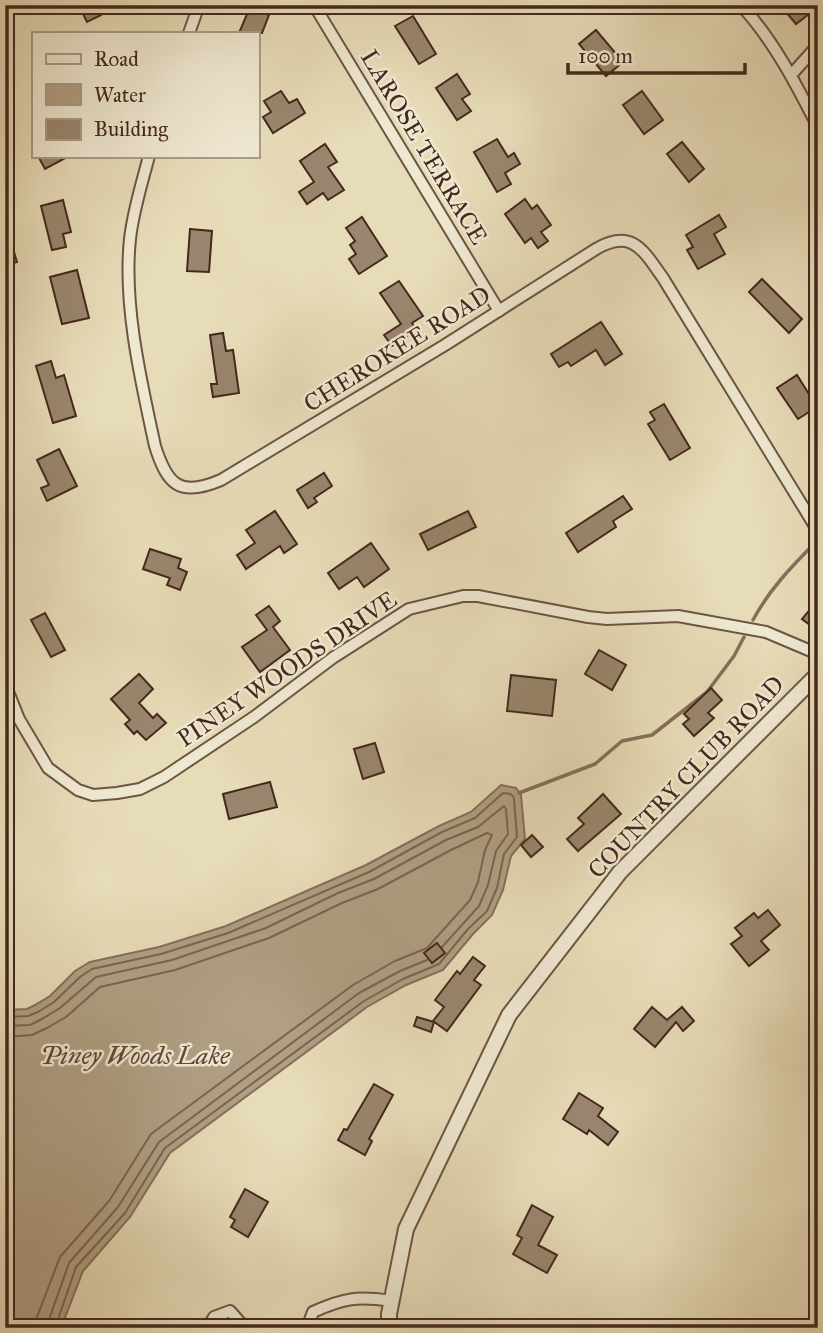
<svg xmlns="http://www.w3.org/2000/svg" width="823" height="1333" viewBox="0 0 823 1333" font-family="'IM FELL Great Primer',serif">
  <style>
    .water { fill: #b09f84; stroke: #856f5b; stroke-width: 2 }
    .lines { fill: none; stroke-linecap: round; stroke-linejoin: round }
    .shore { stroke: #7a6451; stroke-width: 2 }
    .stream { stroke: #856f5b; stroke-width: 3.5 }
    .building { fill: #99866e; stroke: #44281e; stroke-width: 2 }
    .minor-casing { stroke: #6d5544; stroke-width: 14 }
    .tertiary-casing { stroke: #6d5544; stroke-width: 18 }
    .minor { stroke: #efe8d1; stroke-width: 10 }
    .tertiary { stroke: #efe8d1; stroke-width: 14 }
    .labels { text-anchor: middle; stroke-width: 5; stroke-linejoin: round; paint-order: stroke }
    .street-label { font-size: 24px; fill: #44281e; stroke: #efe8d1 }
    .water-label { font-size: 26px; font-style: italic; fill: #5f4638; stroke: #efe8d1 }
  </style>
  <rect width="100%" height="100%" fill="#e7dcb8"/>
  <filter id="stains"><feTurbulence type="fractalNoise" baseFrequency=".00286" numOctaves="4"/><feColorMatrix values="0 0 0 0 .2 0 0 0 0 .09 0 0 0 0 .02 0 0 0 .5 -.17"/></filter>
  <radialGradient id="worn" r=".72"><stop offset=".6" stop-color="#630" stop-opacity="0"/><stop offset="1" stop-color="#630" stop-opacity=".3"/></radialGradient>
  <!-- water -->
  <path class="water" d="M501 785 516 788 521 795 525 839 511 856 503 890 492 915 473 934 443 970 406 985 367 1007 170 1153 130 1217 83 1271 61 1328H5V1010L27 1009 35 1005 50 996 75 971 90 962 159 947 226 926 366 865 439 826 471 812Z"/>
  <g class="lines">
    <!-- shore -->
    <g class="shore">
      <path d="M5 1017 28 1016 38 1012 54 1002 80 977 92 969 161 954 228 933 369 872 442 832 475 818 503 793 511 794 514 798 517 837 504 854 497 888 487 911 468 929 439 964 403 979 364 1001 165 1148 125 1213 76 1267 55 1328"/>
      <path d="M5 1026 30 1025 42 1019 60 1008 96 977 172 960 266 928 338 893 374 879 446 840 478 827 504 806 506 809 508 834 496 851 488 885 479 906 442 947"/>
      <path d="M5 1037 32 1035 47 1028 66 1017 100 987 175 970 269 938 342 903 378 889 451 850 487 833 492 835 485 850 478 882 470 900 427 948 395 961 353 985 151 1134 109 1201 60 1257 37 1317 35 1328"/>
      <path d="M46 1328 69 1263 118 1207 159 1142 359 993 400 971 427 960"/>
    </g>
    <!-- stream -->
    <g class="stream">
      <path d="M753 620C769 590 791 567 815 543"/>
      <path d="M519 793 595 764 622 741 652 735 707 692 734 656 744 637"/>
    </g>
  </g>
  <!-- building -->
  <g class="building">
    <path d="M90 5H95L101 15 87 22 81 10Z"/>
    <path d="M793 5H818V7L796 24 785 11Z"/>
    <path d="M250 7 269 15 262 33H239Z"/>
    <path d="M413 16 436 54 419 64 395 26Z"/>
    <path d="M596 30 623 62 606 76 579 44Z"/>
    <path d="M457 74 470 94 462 99 471 111 457 120 436 88Z"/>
    <path d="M281 91 289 103 297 99 305 113 273 133 263 117 271 112 264 101Z"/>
    <path d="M642 91 663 120 644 134 623 105Z"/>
    <path d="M497 139 508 157 514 153 520 164 505 173 511 184 497 192 474 152Z"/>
    <path d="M682 142 704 169 689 182 667 154Z"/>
    <path d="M325 144 337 162 328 167 344 190 328 200 323 193 307 204 299 192 314 182 300 161Z"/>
    <path d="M38 156H69L45 169Z"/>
    <path d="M525 199 532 209 537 205 551 225 541 232 548 241 538 248 531 238 525 243 505 214Z"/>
    <path d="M63 200 71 232 63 234 66 247 52 250 41 206Z"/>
    <path d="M719 215 726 227 714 234 725 254 698 269 687 250 693 247 686 235Z"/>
    <path d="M362 217 387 256 359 274 349 259 356 254 350 245 355 241 346 228Z"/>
    <path d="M190 229 212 231 209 272 187 271Z"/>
    <path d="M5 232H8L17 262 5 265Z"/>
    <path d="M77 270 89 318 62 324 50 277Z"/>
    <path d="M762 279 802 319 789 333 749 292Z"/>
    <path d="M399 281 423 316 412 323 416 330 392 346 384 335 401 324 380 293Z"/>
    <path d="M601 322 622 354 605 365 596 350 571 366 568 362 559 367 551 354Z"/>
    <path d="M223 333 226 351 233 350 239 393 213 397 211 384H217L210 335Z"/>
    <path d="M51 361 56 378 64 375 76 416 53 423 36 366Z"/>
    <path d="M797 375 817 407 798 419 777 388Z"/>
    <path d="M664 404 690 448 670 460 648 424 655 420 650 412Z"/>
    <path d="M59 449 77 486 47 501 41 488 49 485 37 460Z"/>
    <path d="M324 473 332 486 314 498 317 502 308 508 297 490Z"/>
    <path d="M623 496 632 509 613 521 616 527 578 552 566 533Z"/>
    <path d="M275 511 297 544 284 553 280 546 246 569 237 555 255 543 246 530Z"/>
    <path d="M468 511 476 527 428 550 420 534Z"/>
    <path d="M371 543 389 569 364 587 357 577 339 589 328 573Z"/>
    <path d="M150 549 181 559 178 568 187 572 180 590 167 585 170 578 143 569Z"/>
    <path d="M818 600V631L802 619Z"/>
    <path d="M269 606 280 621 273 627 290 650 260 672 242 647 267 630 256 615Z"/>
    <path d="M45 613 65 650 51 657 31 620Z"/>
    <path d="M599 650 626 665 612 690 585 674Z"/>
    <path d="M139 674 153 689 139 703 153 718 157 714 166 723 146 740 137 731 134 734 125 724 130 720 111 699Z"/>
    <path d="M511 675 556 680 552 716 507 711Z"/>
    <path d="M711 688 722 700 708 713 714 718 694 736 683 724 689 719 684 714Z"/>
    <path d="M375 743 384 772 363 779 354 749Z"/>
    <path d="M270 782 277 807 229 819 223 794Z"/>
    <path d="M603 794 621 814 578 851 567 839 584 824 578 818Z"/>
    <path d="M532 835 543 847 531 857 521 845Z"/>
    <path d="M768 910 780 925 761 941 769 950 749 966 731 944 742 936 735 928 754 913 758 918Z"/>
    <path d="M437 943 445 953 432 963 424 953Z"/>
    <path d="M473 957 485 966 474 980 481 985 447 1031 433 1021 444 1007 435 1000 457 971 460 974Z"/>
    <path d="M652 1007 667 1020 682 1007 694 1021 683 1031 676 1022 655 1047 634 1029Z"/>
    <path d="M417 1017 434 1022 431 1032 414 1026Z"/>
    <path d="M374 1084 393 1095 369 1139 372 1141 365 1155 338 1140 344 1129 347 1130Z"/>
    <path d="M579 1093 603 1108 598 1116 618 1132 608 1145 589 1130 587 1134 563 1119Z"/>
    <path d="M245 1189 268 1202 248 1237 231 1227 235 1220 230 1217Z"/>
    <path d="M532 1205 553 1217 538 1245 557 1255 547 1273 513 1254 522 1238 517 1235Z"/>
  </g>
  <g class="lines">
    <!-- minor casing -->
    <g class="minor-casing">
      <g id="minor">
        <path d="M314 5 499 311"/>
        <path d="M741 5C774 41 796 84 818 127"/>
        <path d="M189 33 199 5"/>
        <path d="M792 74 818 45"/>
        <path d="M149 156C142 183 133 211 130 239 123 305 141 381 155 446 167 484 179 498 221 480L445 345 596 249C632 228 643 250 663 278L818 531"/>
        <path d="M5 684 19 719 48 768 78 790 93 795 117 793 140 789 164 777 254 717 334 657 409 609 463 596H478L588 617 607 619 678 616 766 632 818 654"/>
        <path d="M211 1328V1322L214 1317 230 1311 245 1328"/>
        <path d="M307 1328 313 1312C344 1298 357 1296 391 1301"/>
      </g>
    </g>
    <!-- tertiary casing -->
    <g class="tertiary-casing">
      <path id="tertiary" d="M389 1328V1314L406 1229 509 1015 620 872 818 674"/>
    </g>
    <!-- minor -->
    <use href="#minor" class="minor"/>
    <!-- tertiary -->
    <use href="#tertiary" class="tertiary"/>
  </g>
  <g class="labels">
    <!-- street labels -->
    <g class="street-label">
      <text transform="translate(424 147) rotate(59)" y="8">LAROSE TERRACE</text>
      <text transform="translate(397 349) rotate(-32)" y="8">CHEROKEE ROAD</text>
      <text transform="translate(287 669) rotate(-34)" y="8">PINEY WOODS DRIVE</text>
      <text transform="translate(686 777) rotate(-46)" y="8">COUNTRY CLUB ROAD</text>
    </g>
    <!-- water labels -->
    <g class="water-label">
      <text x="135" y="1064">Piney Woods Lake</text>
    </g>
  </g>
  <!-- margin -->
  <rect width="823" height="1333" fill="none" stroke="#e7dcb8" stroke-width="28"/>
  <rect x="7" y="7" width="809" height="1319" fill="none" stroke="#44281e" stroke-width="3.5"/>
  <rect x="14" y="14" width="795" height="1305" fill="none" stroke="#44281e" stroke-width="2"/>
  <!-- legend -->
  <rect x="32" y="32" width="228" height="126" fill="#efe8d1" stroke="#ab9b89" stroke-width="2"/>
  <rect x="46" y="54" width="35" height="10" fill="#efe8d1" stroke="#ab9b89" stroke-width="2"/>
  <text x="94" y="66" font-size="21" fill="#44281e">Road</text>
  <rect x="46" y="84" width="35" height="21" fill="#b09f84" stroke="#ab9b89" stroke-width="2"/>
  <text x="94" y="102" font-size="21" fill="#44281e">Water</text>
  <rect x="46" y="119" width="35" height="21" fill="#99866e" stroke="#ab9b89" stroke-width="2"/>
  <text x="94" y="136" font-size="21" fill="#44281e">Building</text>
  <!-- scale -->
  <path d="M568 63v10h177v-10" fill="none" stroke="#44281e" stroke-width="3.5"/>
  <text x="578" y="63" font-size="21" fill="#44281e" stroke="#efe8d1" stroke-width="5" paint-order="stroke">100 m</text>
  <rect width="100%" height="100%" filter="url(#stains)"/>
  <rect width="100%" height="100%" fill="url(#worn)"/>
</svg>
